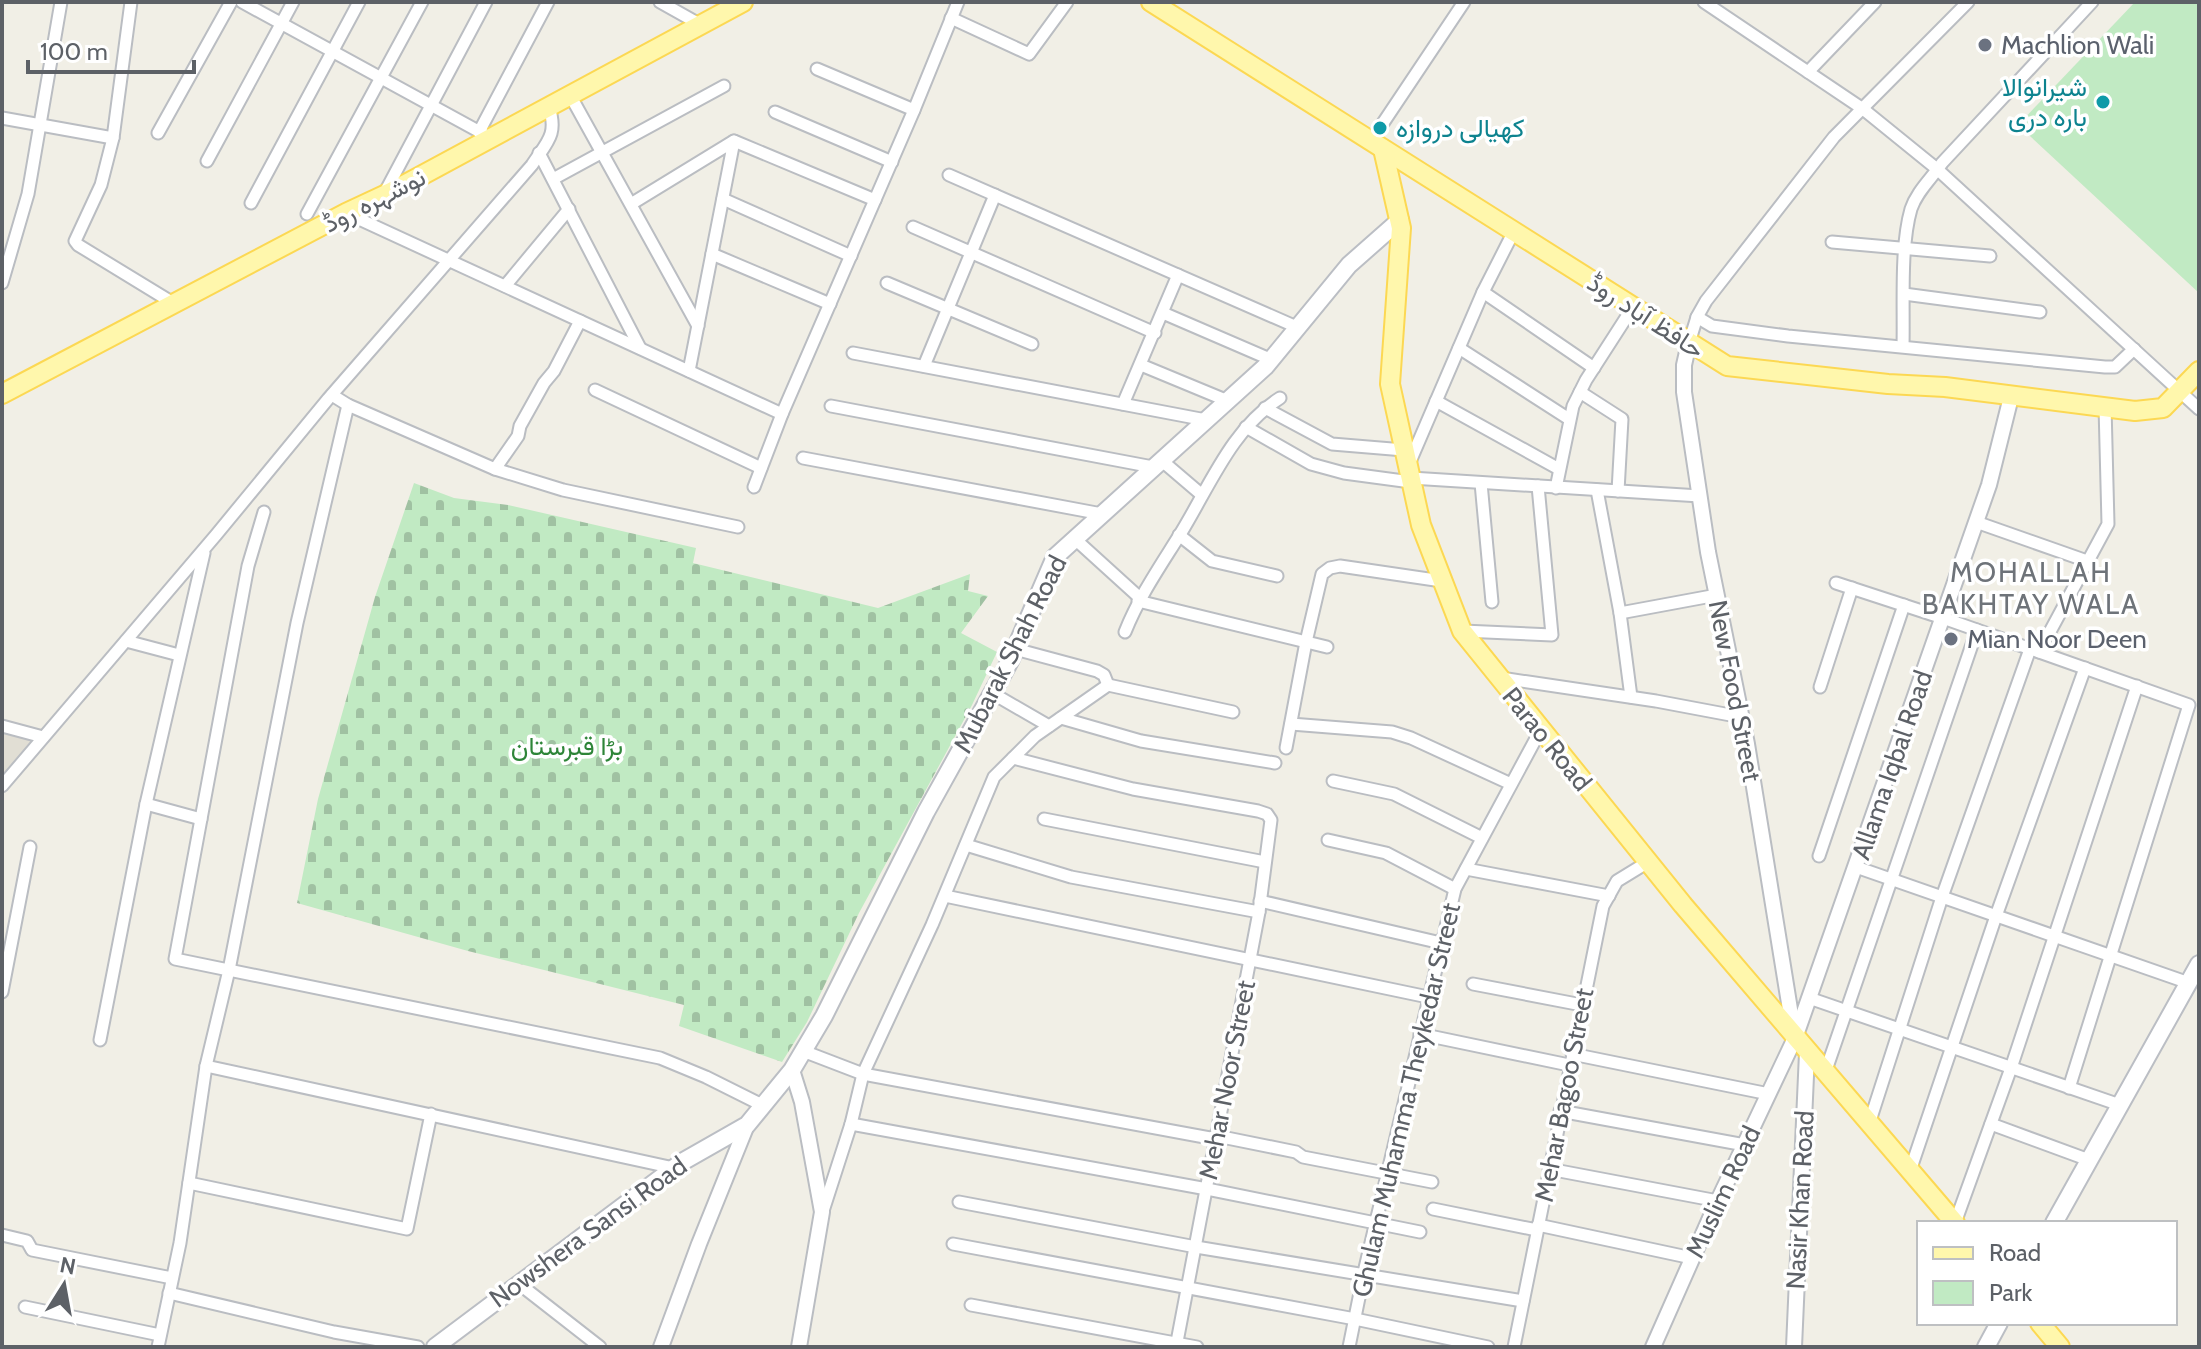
<svg xmlns="http://www.w3.org/2000/svg" width="2201" height="1349" viewBox="0 0 2201 1349" font-family="Cabin,Vazirmatn,sans-serif">
  <style>
    .education { fill: #e1ded4 }
    .cemetery { fill: url(#cemetery-stones) }
    .green { fill: #c1eac3 }
    .lines { fill: none; stroke-linecap: round; stroke-linejoin: round }
    .minor-casing { stroke: #babdc2; stroke-width: 15 }
    .tertiary-casing { stroke: #babdc2; stroke-width: 18 }
    .secondary-casing { stroke: #bbbec4; stroke-width: 20 }
    .primary-casing { stroke: #fcd853; stroke-width: 22 }
    .minor { stroke: #fff; stroke-width: 11 }
    .tertiary { stroke: #fff; stroke-width: 14 }
    .secondary { stroke: #fff; stroke-width: 16 }
    .primary { stroke: #fff7ac; stroke-width: 18 }
    .worship-dot { fill: #6b7280; stroke: #fff; stroke-width: 3 }
    .culture-dot { fill: #0f9aa8; stroke: #fff; stroke-width: 3 }
    .labels { text-anchor: middle; stroke-width: 7; stroke-linejoin: round; paint-order: stroke }
    .worship-label { font-size: 26px; fill: #5b616d; stroke: #fff; text-anchor: start }
    .culture-label { font-size: 26px; fill: #0d838f; stroke: #fff; text-anchor: end }
    .street-label { font-size: 26px; fill: #5d6167; stroke: #fff }
    .park-label { font-size: 26px; fill: #2e8538; stroke: #fff }
    .neighbourhood-label { font-size: 28px; letter-spacing: 2px; fill: #6e7379; stroke: #fff }
  </style>
  <defs>
    <pattern id="cemetery-stones" width="16" height="16" patternUnits="userSpaceOnUse" patternTransform="scale(2)"><rect width="16" height="16" fill="#c1eac3"/><path d="M2 7V4a2 2 0 0 1 4 0v3zM10 15v-3a2 2 0 0 1 4 0v3z" fill="#a0c1a2"/></pattern>
  </defs>
  <rect width="100%" height="100%" fill="#f1efe6"/>
  <!-- education -->
  <path class="education" d="M2 726 43 737 2 786Z"/>
  <!-- cemetery -->
  <path class="cemetery" d="M414 483 454 498 508 505 696 548 693 563 878 608 970 574 968 591 988 596 961 633 997 652 972 705 859 913 807 1022 782 1062 679 1026 684 1005 468 951 297 903 318 799 375 597Z"/>
  <!-- green -->
  <path class="green" d="M2135 2H2199V293L2018 125Z"/>
  <g class="lines">
    <!-- minor casing -->
    <g class="minor-casing">
      <g id="minor">
        <path d="M131 2 113 138 101 185 75 241 78 245 173 303"/>
        <path d="M242 2 491 138"/>
        <path d="M660 2 701 25"/>
        <path d="M1704 2 1863 109 1937 169 2199 409"/>
        <path d="M951 18 1029 54 1067 2"/>
        <path d="M817 69 914 110"/>
        <path d="M1808 72 1875 2"/>
        <path d="M570 95 698 326"/>
        <path d="M775 112 892 162"/>
        <path d="M2 118 113 138"/>
        <path d="M479 132 548 2"/>
        <path d="M158 133 231 2"/>
        <path d="M734 141 875 200"/>
        <path d="M1371 141 1464 2"/>
        <path d="M539 153 640 348"/>
        <path d="M207 161 293 2"/>
        <path d="M949 175 1299 328"/>
        <path d="M553 179 724 86"/>
        <path d="M383 196 486 2"/>
        <path d="M723 199 851 256"/>
        <path d="M251 203 359 2"/>
        <path d="M631 204 734 141 689 371"/>
        <path d="M346 213 782 414"/>
        <path d="M307 214 422 2"/>
        <path d="M913 227 1155 333"/>
        <path d="M1832 242 1990 256"/>
        <path d="M712 254 830 304"/>
        <path d="M2 283 28 194 61 2"/>
        <path d="M887 283 1032 344"/>
        <path d="M505 286 569 209"/>
        <path d="M1483 292 1594 368"/>
        <path d="M1904 294 2040 312"/>
        <path d="M1163 313 1272 360"/>
        <path d="M1697 317 1712 326 1788 336 2105 367H2115L2134 349"/>
        <path d="M1689 343 1697 317 1706 301 1834 137 1968 2"/>
        <path d="M1903 346C1904 306 1900 247 1911 209 1917 191 1932 178 1942 163L2092 2"/>
        <path d="M1459 348 1569 419"/>
        <path d="M853 353 1206 420"/>
        <path d="M1141 365 1228 401"/>
        <path d="M924 366 995 195"/>
        <path d="M595 390 761 468"/>
        <path d="M1580 392 1622 419 1618 491"/>
        <path d="M332 395 348 405 495 469 563 490 738 527"/>
        <path d="M1436 401 1559 469"/>
        <path d="M1123 404 1178 275"/>
        <path d="M831 406 1153 467"/>
        <path d="M1265 408 1332 444 1404 450"/>
        <path d="M1246 427 1311 464 1344 473 1411 482"/>
        <path d="M803 458 1102 514"/>
        <path d="M1161 460 1202 495"/>
        <path d="M1409 464 1483 292 1514 231"/>
        <path d="M495 469 518 436 520 426 544 383 554 371 580 321"/>
        <path d="M1411 478 1700 496"/>
        <path d="M1481 483 1492 602"/>
        <path d="M754 487 782 414 914 110 958 2"/>
        <path d="M1556 488 1573 406 1586 380 1633 307"/>
        <path d="M1597 490 1620 613 1631 697"/>
        <path d="M264 512 248 566 175 959 660 1058 706 1077 762 1105"/>
        <path d="M1976 522 2087 561"/>
        <path d="M1179 535 1212 561 1277 576"/>
        <path d="M1075 539 1140 598"/>
        <path d="M1836 583 1943 618 2189 705 2069 1088"/>
        <path d="M1138 601 1327 647"/>
        <path d="M1620 613 1717 595"/>
        <path d="M1463 631 1552 635 1538 486"/>
        <path d="M1125 632C1139 597 1159 568 1179 536 1209 488 1231 429 1280 398"/>
        <path d="M126 641 179 655"/>
        <path d="M1015 649 1097 671 1104 675 1108 685"/>
        <path d="M2039 652 2108 524 2105 406"/>
        <path d="M1501 678 1656 701 1741 717"/>
        <path d="M1820 687 1852 588"/>
        <path d="M992 693 1049 726"/>
        <path d="M1061 718 1141 741 1275 763"/>
        <path d="M1291 724 1392 732 1411 738 1511 784"/>
        <path d="M2 726 43 737"/>
        <path d="M1286 748 1306 642 1322 574 1330 568 1340 566 1442 581"/>
        <path d="M1013 758 1133 789 1258 811 1267 814 1271 820 1259 912 1176 1347"/>
        <path d="M1333 781 1394 794 1482 838"/>
        <path d="M2 786 216 535 328 399 532 165C547 142 558 135 549 107"/>
        <path d="M146 804 201 819"/>
        <path d="M1044 819 1265 862"/>
        <path d="M1328 840 1386 853 1455 889"/>
        <path d="M966 845 1071 877 1259 912"/>
        <path d="M1819 856 1904 605"/>
        <path d="M1856 867 2189 983"/>
        <path d="M1466 869 1609 896"/>
        <path d="M945 896 1428 997"/>
        <path d="M1260 901 1441 943"/>
        <path d="M1473 984 1582 1005"/>
        <path d="M2 992 30 847"/>
        <path d="M1809 998 2120 1105"/>
        <path d="M1420 1034 1569 1065"/>
        <path d="M100 1040 146 804 204 553"/>
        <path d="M803 1051 863 1074 1210 1138 1217 1136 1296 1152 1303 1157 1432 1182"/>
        <path d="M1572 1054 1769 1094"/>
        <path d="M206 1066 674 1168"/>
        <path d="M1825 1073 1977 630"/>
        <path d="M1560 1111 1745 1145"/>
        <path d="M851 1124 1207 1189 1420 1232"/>
        <path d="M1869 1124 1942 897 2030 649"/>
        <path d="M1991 1124 2089 1160"/>
        <path d="M1549 1169 1718 1201"/>
        <path d="M1910 1171 1996 916 2085 668"/>
        <path d="M189 1183 407 1229 431 1114"/>
        <path d="M959 1202 1196 1247 1523 1301"/>
        <path d="M1433 1209 1537 1230"/>
        <path d="M823 1211 851 1124 863 1074 932 925 994 777 1035 736 1108 685 1233 712"/>
        <path d="M1955 1223 2011 1068 2137 686"/>
        <path d="M1538 1225 1692 1258"/>
        <path d="M2 1235 27 1241 32 1250 172 1278"/>
        <path d="M953 1244 1355 1319 1488 1347"/>
        <path d="M518 1283 600 1347"/>
        <path d="M169 1293 334 1332 418 1347"/>
        <path d="M971 1305 1197 1347"/>
        <path d="M25 1307 160 1335"/>
        <path d="M158 1347 180 1243 206 1066 229 970 297 623 348 405"/>
        <path d="M1349 1347 1365 1268 1455 889 1540 731"/>
        <path d="M1514 1347 1603 906 1617 881 1648 862"/>
      </g>
    </g>
    <!-- tertiary casing -->
    <g class="tertiary-casing">
      <g id="tertiary">
        <path d="M1689 343 1684 365V392L1708 552 1747 744 1794 1034"/>
        <path d="M792 1070 802 1102 822 1212 799 1347"/>
        <path d="M661 1347 699 1244 747 1125"/>
        <path d="M1653 1347 1715 1207 1795 1038 1989 485 2011 397"/>
        <path d="M1794 1347 1807 1053"/>
      </g>
    </g>
    <!-- secondary casing -->
    <g class="secondary-casing">
      <g id="secondary">
        <path d="M2054 1223 2199 964"/>
        <path d="M435 1347 682 1162 747 1125 792 1070 824 1016 926 812 1010 661 1055 557 1266 366 1349 265 1400 220"/>
        <path d="M1986 1347 1999 1323"/>
      </g>
    </g>
    <!-- primary casing -->
    <g class="primary-casing">
      <g id="primary">
        <path d="M1151 2 1727 366 1888 384 1945 387 2135 411 2163 408 2199 371"/>
        <path d="M1383 149 1401 228 1390 384 1421 525 1462 631 1683 905 1955 1223"/>
        <path d="M2 394 346 213 391 192 743 2"/>
        <path d="M2040 1323 2060 1347"/>
      </g>
    </g>
    <!-- minor -->
    <use href="#minor" class="minor"/>
    <!-- tertiary -->
    <use href="#tertiary" class="tertiary"/>
    <!-- secondary -->
    <use href="#secondary" class="secondary"/>
    <!-- primary -->
    <use href="#primary" class="primary"/>
  </g>
  <!-- markers -->
  <g class="worship-dot">
    <circle cx="1985" cy="45" r="8"/>
    <circle cx="1951" cy="639" r="8"/>
  </g>
  <g class="culture-dot">
    <circle cx="2103" cy="102" r="8"/>
    <circle cx="1380" cy="128" r="8"/>
  </g>
  <g class="labels">
    <!-- worship labels -->
    <g class="worship-label">
      <text x="2001" y="54">Machlion Wali</text>
      <text x="1967" y="648">Mian Noor Deen</text>
    </g>
    <!-- culture labels -->
    <g class="culture-label">
      <text x="2087" y="96">شیرانوالا<tspan x="2087" dy="30">بارہ دری</tspan></text>
      <text x="1396" y="137" text-anchor="start">کھیالی دروازہ</text>
    </g>
    <!-- street labels -->
    <g class="street-label">
      <text transform="translate(374 200) rotate(-27)" y="9">نوشہرہ روڈ</text>
      <text transform="translate(1646 316) rotate(33)" y="9">حافظ آباد روڈ</text>
      <text transform="translate(1010 654) rotate(-63)" y="9">Mubarak Shah Road</text>
      <text transform="translate(1735 691) rotate(79)" y="9">New Food Street</text>
      <text transform="translate(1547 739) rotate(51)" y="9">Parao Road</text>
      <text transform="translate(1892 765) rotate(-71)" y="9">Allama Iqbal Road</text>
      <text transform="translate(1227 1080) rotate(-79)" y="9">Mehar Noor Street</text>
      <text transform="translate(1564 1095) rotate(-79)" y="9">Mehar Bagoo Street</text>
      <text transform="translate(1406 1100) rotate(-77)" y="9">Ghulam Muhamma Theykedar Street</text>
      <text transform="translate(1723 1192) rotate(-65)" y="9">Muslim Road</text>
      <text transform="translate(1800 1200) rotate(-87)" y="9">Nasir Khan Road</text>
      <text transform="translate(588 1232) rotate(-36)" y="9">Nowshera Sansi Road</text>
    </g>
    <!-- park labels -->
    <g class="park-label">
      <text x="567" y="755">بڑا قبرستان</text>
    </g>
    <!-- neighbourhood labels -->
    <g class="neighbourhood-label">
      <text x="2031" y="582">MOHALLAH<tspan x="2031" dy="32">BAKHTAY WALA</tspan></text>
    </g>
  </g>
  <!-- border -->
  <rect width="2201" height="1349" fill="none" stroke="#5d6167" stroke-width="8"/>
  <!-- legend -->
  <rect x="1917" y="1221" width="260" height="104" fill="#ffffff" stroke="#bec0c2" stroke-width="2"/>
  <rect x="1933" y="1247" width="40" height="12" fill="#fff7ac" stroke="#bec0c2" stroke-width="2"/>
  <text x="1989" y="1261" font-size="24" fill="#5d6167">Road</text>
  <rect x="1933" y="1281" width="40" height="24" fill="#c1eac3" stroke="#bec0c2" stroke-width="2"/>
  <text x="1989" y="1301" font-size="24" fill="#5d6167">Park</text>
  <!-- north arrow -->
  <g transform="translate(64 1285) rotate(11)" stroke="#ffffff" stroke-width="6" paint-order="stroke">
  <path d="M0-6L14 30L0 20L-14 30Z" fill="#5d6167"/>
  <text y="-12" font-size="22" font-weight="bold" text-anchor="middle" fill="#5d6167">N</text>
  </g>
  <!-- scale -->
  <path d="M28 60v12h166v-12" fill="none" stroke="#5d6167" stroke-width="4"/>
  <text x="40" y="60" font-size="24" fill="#5d6167" stroke="#ffffff" stroke-width="6" paint-order="stroke">100 m</text>
</svg>
